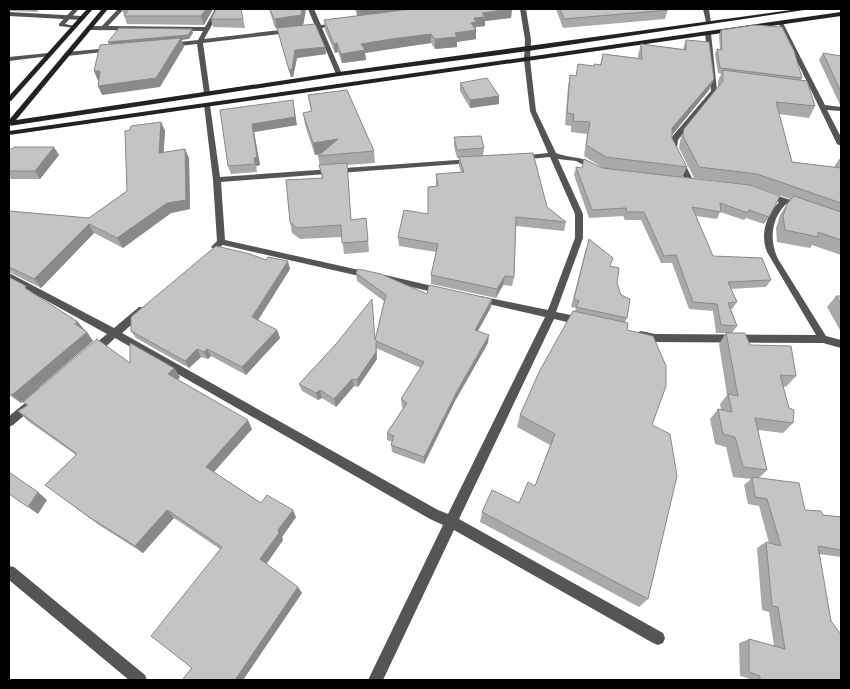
<svg xmlns="http://www.w3.org/2000/svg" width="850" height="689" viewBox="0 0 850 689" font-family="Karla,sans-serif">
  <style>
    .lines { fill: none; stroke-linecap: round; stroke-linejoin: round }
    .lane { fill: #555; fill-rule: evenodd }
    .street { fill: #555; fill-rule: evenodd }
    .secondary { fill: #222; fill-rule: evenodd }
    .wall { fill: #a9a9a9 }
    .shaded-wall { fill: #898989 }
    .building { fill: #c4c4c4; stroke: #898989 }
  </style>
  <rect width="100%" height="100%" fill="#fff"/>
  <g class="lines">
    <!-- lane -->
    <path class="lane" d="M9 12 82 16 85 18 82 20 9 16Z"/>
    <!-- street -->
    <g class="street">
      <path d="M73 9H79L65 24 75 26V28L59 26V24Z"/>
      <path d="M118 9H124L108 26 205 27 215 9H221L204 39 289 29 292 31 289 33 203 43 210 93 207 95 204 93 197 44 170 47 167 45 170 43 198 40 203 31 89 30 86 28 89 26H102Z"/>
      <path d="M308 9H314L321 25 337 23 340 25 322 28 342 74 341 75 336 74 317 29 304 31 301 29 315 26Z"/>
      <path d="M520 9H526L531 40 530 60 536 111 556 153C574 160 582 154 599 169L595 171 576 161 558 159 583 214V238L556 312 580 317 585 321 580 325 554 319 459 519 663 633 665 638 663 643 658 645 653 643 454 530 383 680H368L443 525 430 519 115 338 98 354H90L89 351 90 348 107 334 9 280V273L114 328 139 307H145L147 310 145 313 122 333 438 510 448 514 545 317 480 302 475 299 480 296 548 310 575 238V214L550 157 520 160 516 158 520 156 548 153 530 111 524 60 525 40Z"/>
      <path d="M703 9H709L711 23 706 22Z"/>
      <path d="M778 22 783 23 825 105 841 107V111L827 110 841 137V146L837 144Z"/>
      <path d="M708 31 711 33 717 91 678 140 677 148 694 182 690 184 686 182 669 148 671 138 711 91 705 33Z"/>
      <path d="M110 48 112 49V51L67 56 64 54 67 52Z"/>
      <path d="M48 53 50 54V56L9 61V57Z"/>
      <path d="M207 103 210 105 220 177 471 159 475 161 471 163 221 182 225 240 368 272 373 275 371 277 368 278 223 245 215 250 211 247 217 241 213 180 204 105Z"/>
      <path d="M763 193H769L803 204 804 206 800 209 786 204C771 219 769 240 778 259L826 336 841 340V348L823 343 655 342 638 338 636 335 638 332 641 331 655 334 816 335 767 252C760 234 766 216 779 202L763 197Z"/>
      <path d="M385 275 441 288 446 291 441 294 382 280 380 278 382 276Z"/>
      <path d="M29 400 33 402 34 405 33 408 13 425 9 427V416Z"/>
      <path d="M9 566 14 567 145 675 147 680H129L9 580Z"/>
    </g>
    <!-- secondary -->
    <g class="secondary">
      <path d="M87 9H93L11 101 9 102V96Z"/>
      <path d="M102 9H108L16 120 339 72 798 9H811L528 51 339 76 9 126V120Z"/>
      <path d="M841 12V16L9 135V131Z"/>
    </g>
  </g>
  <!-- wall -->
  <g class="wall">
    <path d="M9 9H40L37 12 9 11Z"/>
    <path d="M122 9H213L204 25 127 24Z"/>
    <path d="M241 9 245 28 213 27 211 19Z"/>
    <path d="M269 9H305L303 25 325 47 326 54 297 58 293 77H291L277 29 275 28Z"/>
    <path d="M355 9H512L511 18 485 21V26L476 27V39L457 42V47L435 49 431 43 392 48 365 53 366 60 342 63 338 52 335 53 325 30 324 20 357 16Z"/>
    <path d="M556 9H668L665 19 563 28Z"/>
    <path d="M721 30 802 78 801 80 815 106 809 118 779 114 792 162 834 167 839 159H841V255L812 245 810 248 777 242 776 228 780 215 787 204 790 199 751 185 694 178 679 148 680 141 684 129 718 87V81L721 74 718 73 715 54 717 49H720L719 35Z"/>
    <path d="M686 40 714 79 709 90 672 135V138L687 167 682 178 769 217 764 224 746 218 744 220 720 212 717 219 696 216 713 256 771 280 766 287 731 289 737 302 732 309H731L737 326 732 333H716L713 311 689 309 672 263H661L641 220H625L623 216 589 218 574 175 576 167 582 168 584 159 603 168 584 156 587 134 571 132V126L565 125 568 86 570 75 576 76 578 64 594 66 600 65 603 54 638 58V55L641 44 683 49Z"/>
    <path d="M823 53 841 56V105H840L819 60Z"/>
    <path d="M460 83 499 104 470 108 460 91Z"/>
    <path d="M308 95 374 151 375 163 347 165 351 220 366 218 369 252 344 254 342 237 300 239 292 233 290 222 322 178 318 156 320 154 315 155 305 125 303 113 311 111Z"/>
    <path d="M220 110 297 125 254 132 260 165 256 166 257 172 231 174 228 166Z"/>
    <path d="M161 122 165 131 163 153 189 158 190 209 171 213 123 248 94 233 41 288 9 272V211L89 218 127 191Z"/>
    <path d="M454 137 484 148 483 156 547 207 566 222 564 231 516 226 514 277 512 286 503 285 496 298 431 284V275L436 252 399 246 398 237 428 214 436 186V174L461 172 459 166V158H457L454 146Z"/>
    <path d="M9 149 59 155 40 179H9Z"/>
    <path d="M586 248 610 266 617 283 627 318 625 322 652 425 648 599 639 607 480 522 482 512 519 503 535 486 550 445 517 427 520 415 575 311 576 308 571 307Z"/>
    <path d="M266 260 290 269 258 320 277 330 280 338 246 375 211 356 208 359 201 357 189 368 136 338 131 331Z"/>
    <path d="M356 273 427 294 491 307 478 331 488 343 455 401 424 464 392 452 391 445 392 442 387 440V433L403 408 402 407 401 399 421 368 376 348 377 359 358 387 354 386 336 407 322 398 318 400 302 391 299 384 376 339 384 301 357 281Z"/>
    <path d="M9 277 31 292 78 322 93 341 38 388 130 363 174 368 180 377 178 380 252 429 214 472 261 503 296 517 282 537 283 540 266 564 302 593 243 680H182L192 668 220 549 174 518 143 553 99 525 45 485 76 455 28 421 18 411 27 406 23 402 21 403 9 395Z"/>
    <path d="M836 296H841V330H840L827 307Z"/>
    <path d="M726 333 750 345 796 376 786 387 783 386 793 423 783 433 758 430 767 470 759 478 805 510 823 515 841 517V557L819 554 841 680H750V679L740 676 739 643 749 639 774 646 769 612 762 610 757 548 766 542 769 543 759 506 748 504 744 485 751 479 733 477 726 447 715 444 710 419 718 409H721L720 404 727 395 719 344Z"/>
  </g>
  <!-- shaded-wall -->
  <g class="shaded-wall">
    <path d="M206 9H213L204 25 201 16Z"/>
    <path d="M302 9H305L306 10 303 26 277 29 275 19Z"/>
    <path d="M357 9H435L358 19Z"/>
    <path d="M512 9 511 18 485 21V26L476 27V39L457 42V47L435 49V39L455 33 471 23 474 18 482 13Z"/>
    <path d="M192 29 193 33 189 39 182 40 184 47 160 87 102 95 98 86 110 46 108 42Z"/>
    <path d="M431 34V43L365 53 366 60 342 63 341 54 361 44 391 39Z"/>
    <path d="M337 43 338 52 335 53 334 44Z"/>
    <path d="M325 47 326 54 297 58 293 77H291L289 70 295 50Z"/>
    <path d="M94 71H100L105 80 98 81Z"/>
    <path d="M714 79 709 90 668 140 672 128Z"/>
    <path d="M499 96V104L470 108V100Z"/>
    <path d="M293 100 297 125 254 132 260 165 256 166 257 172 254 158 252 124Z"/>
    <path d="M161 122 165 131 163 163 159 153Z"/>
    <path d="M338 139 339 151 315 155 313 143Z"/>
    <path d="M54 147 59 155 40 179 35 171Z"/>
    <path d="M185 149 189 158 190 209 171 213 123 248 117 238Z"/>
    <path d="M89 224 94 233 41 288 34 279Z"/>
    <path d="M288 261 290 269 255 325 252 317Z"/>
    <path d="M505 276 503 285 496 298 497 289Z"/>
    <path d="M492 299 491 307 474 338 475 330Z"/>
    <path d="M78 322 85 331 75 324Z"/>
    <path d="M277 330 280 338 246 375 242 367Z"/>
    <path d="M87 332 93 341 21 403 12 395Z"/>
    <path d="M489 335 488 343 455 401 424 464V457L456 393Z"/>
    <path d="M376 341 377 359 358 387 357 380Z"/>
    <path d="M197 349 201 357 189 368 185 361Z"/>
    <path d="M207 349 211 356 208 359 204 352Z"/>
    <path d="M174 368 180 377 174 383 168 374Z"/>
    <path d="M352 379 354 386 336 407 334 399Z"/>
    <path d="M320 390 322 398 318 400 316 393Z"/>
    <path d="M248 420 252 429 211 475 206 467Z"/>
    <path d="M38 492 47 500 38 514 28 507Z"/>
    <path d="M167 510 174 518 143 553 135 546Z"/>
    <path d="M293 510 296 517 282 537 283 540 265 566 260 559 278 530Z"/>
    <path d="M298 587 302 593 243 680H235Z"/>
  </g>
  <!-- building -->
  <g class="building">
    <path d="M125 9H206L201 16H124L128 10Z"/>
    <path d="M216 9H241L243 19H211Z"/>
    <path d="M270 9H302L301 15 275 19 273 17Z"/>
    <path d="M411 9H511L482 13 485 17 474 18 476 22 471 23 476 30 455 33 457 37 435 39 431 34 391 39 361 44 365 50 341 54 337 43 334 44 324 20Z"/>
    <path d="M560 9H668V10L564 19Z"/>
    <path d="M315 24 325 47 295 50 292 69 289 70 277 28Z"/>
    <path d="M755 25 782 27 794 51 802 78 720 68 717 49 722 50 721 30Z"/>
    <path d="M119 28 192 29 188 35 108 42Z"/>
    <path d="M181 38 156 78 98 86 100 71H94L100 45Z"/>
    <path d="M686 40 709 42 714 79 672 128V138L687 167 606 157 586 145 590 122 573 121 574 114 567 113 570 75 576 76 578 64 594 66V64L601 65 603 54 642 59 641 44 686 50Z"/>
    <path d="M823 53 841 56V92Z"/>
    <path d="M723 70 807 81 815 106 776 102 792 162 841 168V203L757 174 699 167 683 136 684 129 723 81Z"/>
    <path d="M487 78 499 96 470 100 460 83Z"/>
    <path d="M347 90 374 151 318 156 338 139 313 143 303 113 312 111 308 95Z"/>
    <path d="M293 100 295 117 252 124 257 157 254 158 255 164 228 166 220 110Z"/>
    <path d="M161 122 159 153 185 149 186 200 167 203 117 238 89 224 34 279 9 267V211L89 218 127 191 125 131 130 130 131 126Z"/>
    <path d="M481 136 484 148 457 150 454 137Z"/>
    <path d="M14 147H54L35 171H9V149H12Z"/>
    <path d="M533 153 547 207 566 222 516 217 514 277 505 276 497 289 431 275 438 244 398 237 404 210 428 214V187L438 186 436 174 464 172 459 157Z"/>
    <path d="M584 159 602 168 750 185 780 196 769 217 749 210 748 213 720 203 721 212 692 207 713 256 762 258 771 280 728 282 737 302 728 303 737 326 721 325 717 304 693 302 676 255 664 256 644 212H627L626 208 592 210 576 167 582 168Z"/>
    <path d="M347 163 351 220 366 218 368 241 342 243 341 225 297 228 290 222 286 180 323 178 319 165Z"/>
    <path d="M794 196 841 212V240L818 232V237L785 230 783 216 787 204Z"/>
    <path d="M589 239 613 258 610 266 619 268 617 283 621 295 630 299 627 318 576 307 579 301 574 299Z"/>
    <path d="M216 246 250 254 266 260 268 257 288 261 252 317 277 330 242 367 207 349 204 352 197 349 185 361 131 331V317Z"/>
    <path d="M358 269 381 274 427 294 429 285 492 299 475 330 489 335 456 393 424 457 391 445 394 436 387 433 407 403 401 399 424 362 376 341V352L357 380 352 379 334 399 320 390 316 393 299 384 336 344 372 299 375 340 386 295 356 273Z"/>
    <path d="M9 277 26 286 25 288 78 322 75 324 87 332 12 395 9 392Z"/>
    <path d="M836 296H841V304Z"/>
    <path d="M573 311 628 323 627 330 653 336 666 366V386L652 425 670 434 677 476 648 599 482 512 492 490 519 503 528 482 535 486 555 434 520 415 539 372Z"/>
    <path d="M726 333H745L750 345 791 346 796 376 780 375 789 408 794 410 793 423 755 418 767 470 743 467 735 437 723 434 718 409 732 412 728 394 738 396Z"/>
    <path d="M97 339 130 363V343L174 368 168 374 248 420 206 467 261 503 267 495 293 510 278 530 279 533 260 559 298 587 235 680H182L192 668 151 636 222 547 167 510 135 546 89 517 45 485 77 454 18 411 28 405 23 402Z"/>
    <path d="M9 472 38 492 28 507 9 494Z"/>
    <path d="M752 477 799 483 805 510 821 511 823 515 841 517V550L818 546 831 621 839 632 841 633V680H760V676L749 672V639L785 649 778 607 772 606 766 542 781 546 767 499 755 497Z"/>
  </g>
  <!-- border -->
  <rect width="850" height="689" fill="none" stroke="#000000" stroke-width="20"/>
</svg>
